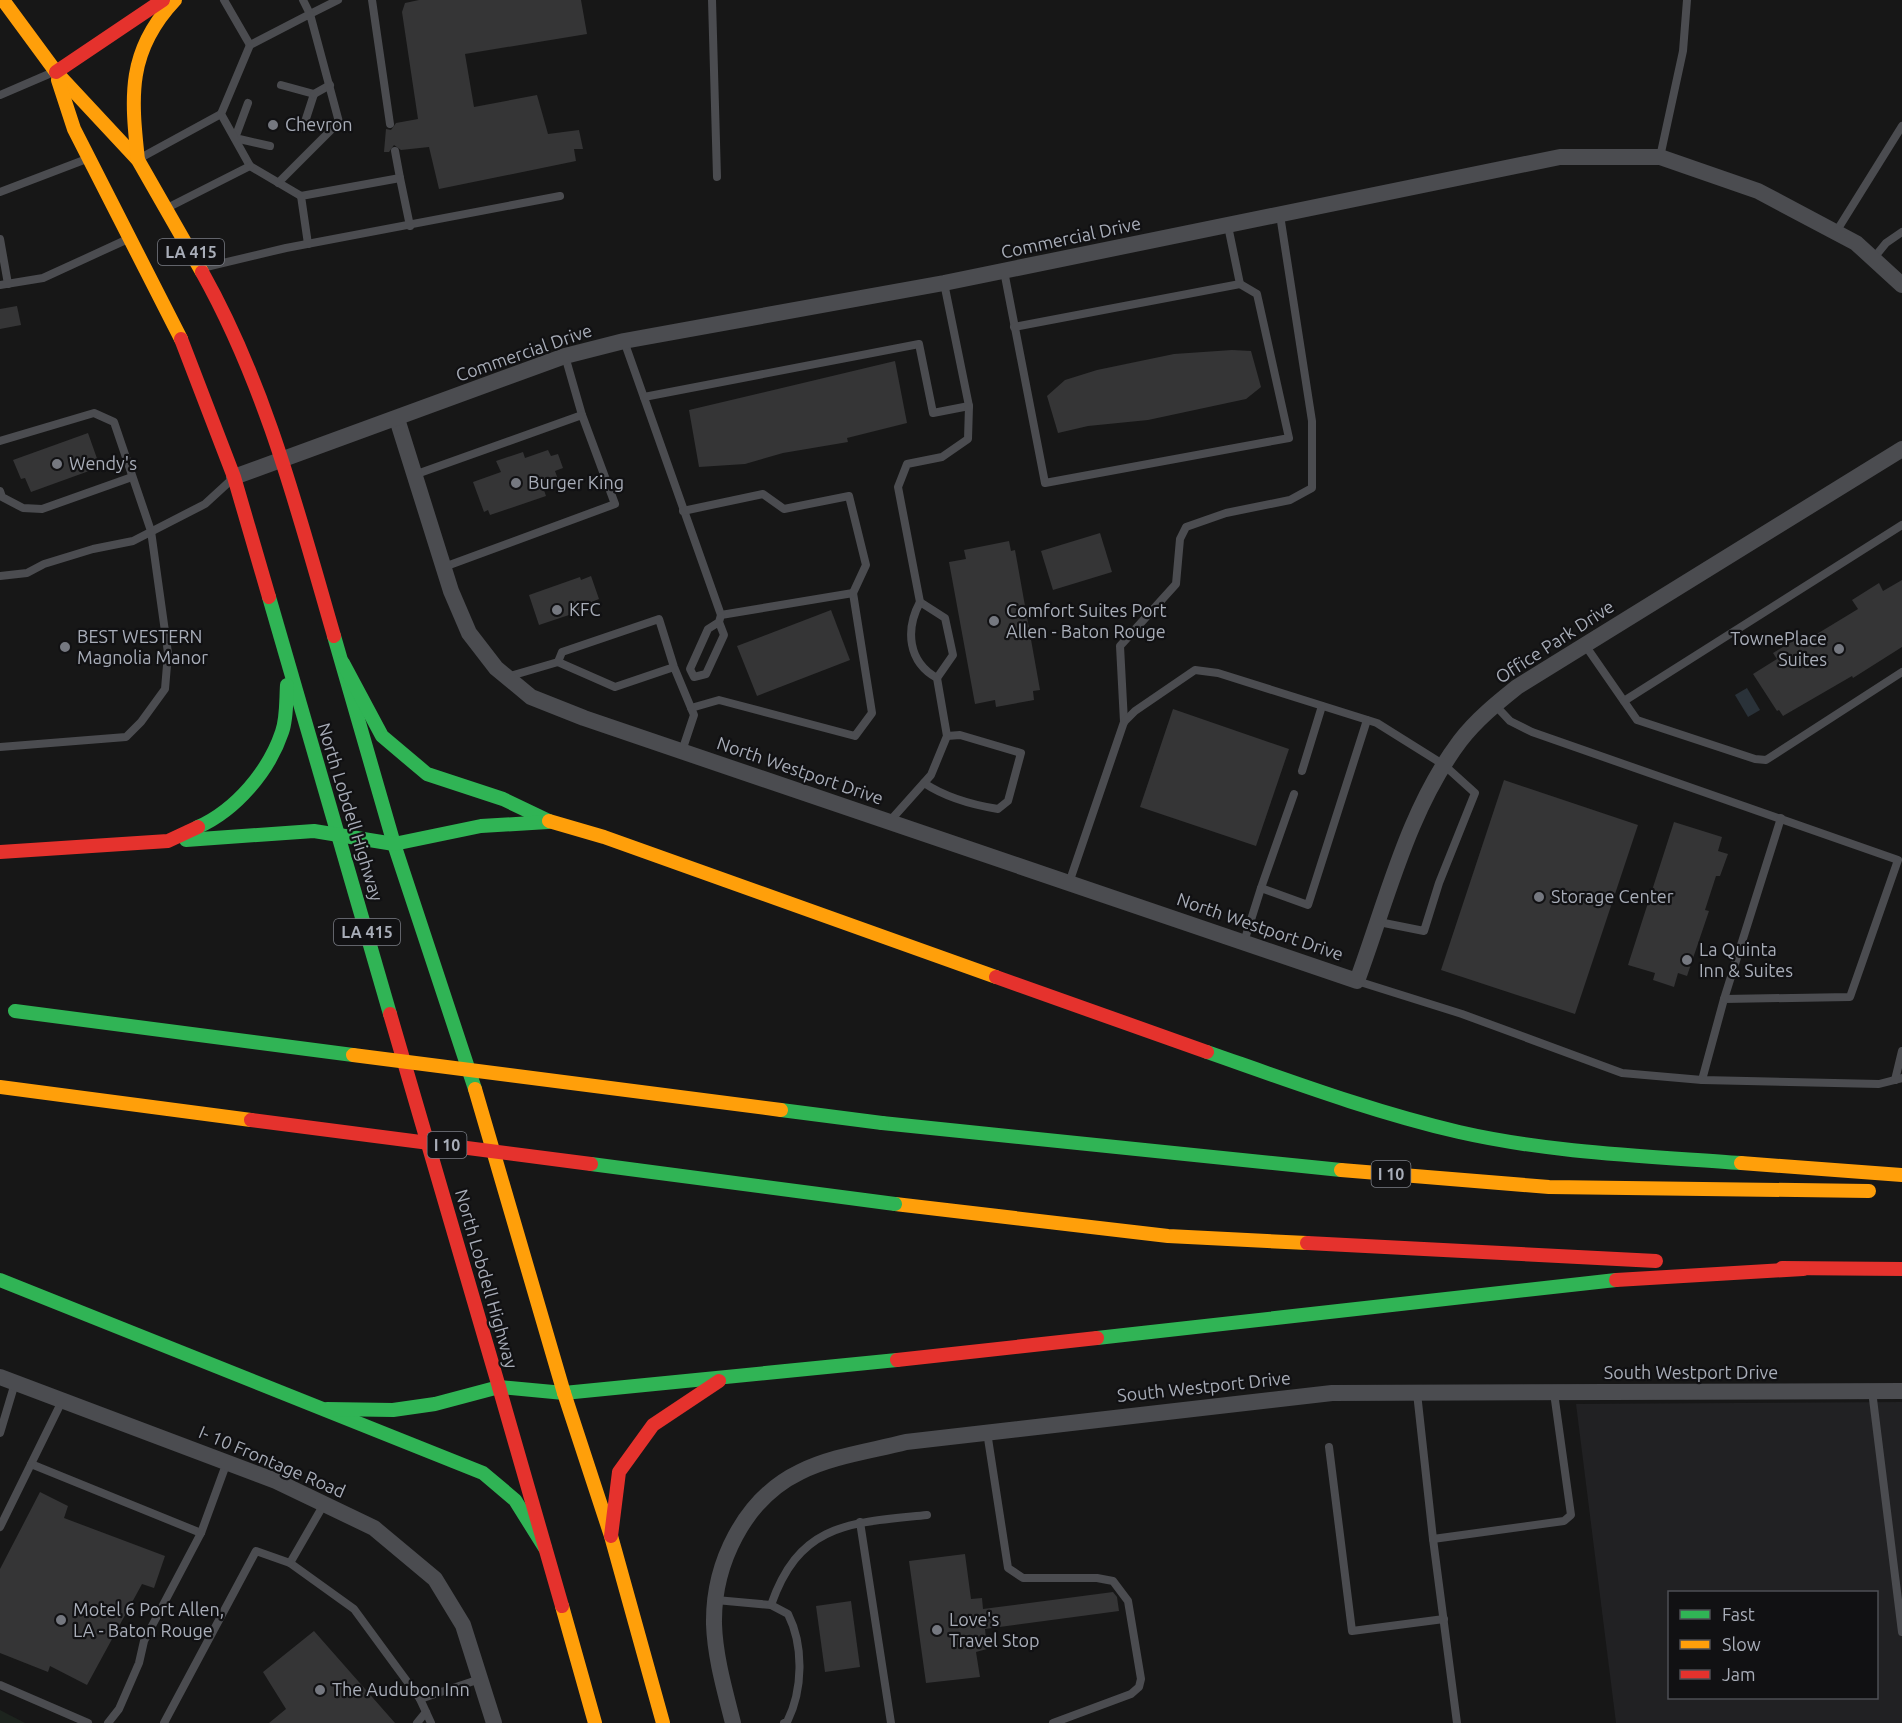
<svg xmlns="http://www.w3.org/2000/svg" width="1902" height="1723" viewBox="0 0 1902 1723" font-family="Ubuntu,sans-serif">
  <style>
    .built { fill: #212123; fill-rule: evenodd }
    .green { fill: #1d241e }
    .water { fill: #2a3239 }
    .building { fill: #353536 }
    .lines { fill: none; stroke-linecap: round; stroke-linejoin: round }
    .lane { stroke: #4b4c50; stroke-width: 8 }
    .street { stroke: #4b4c50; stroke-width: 16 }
    .fast { stroke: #30b455; stroke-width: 14 }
    .slow { stroke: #ff9f0a; stroke-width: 14 }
    .jam { stroke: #e5322d; stroke-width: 14 }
    .fast-bridge { stroke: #30b455; stroke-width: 14 }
    .slow-bridge { stroke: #ff9f0a; stroke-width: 14 }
    .jam-bridge { stroke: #e5322d; stroke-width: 14 }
    .poi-dot { fill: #757880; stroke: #111113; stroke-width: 2 }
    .labels { text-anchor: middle; stroke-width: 4.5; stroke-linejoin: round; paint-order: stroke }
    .shield { fill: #111113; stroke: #7b7e86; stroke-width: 1.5 }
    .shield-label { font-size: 16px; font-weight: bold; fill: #a8adb8 }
    .poi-label { font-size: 18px; fill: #a8adb8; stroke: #111113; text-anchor: start }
    .street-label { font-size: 18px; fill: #a8adb8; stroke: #111113 }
  </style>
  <rect width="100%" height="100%" fill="#171717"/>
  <!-- built -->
  <path class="built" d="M1902 1402V1723H1616L1576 1404ZM1670 1592H1876V1698H1670Z"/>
  <!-- green -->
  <path class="green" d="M0 1710 25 1723H0Z"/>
  <!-- water -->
  <path class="water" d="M1747 688 1760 710 1748 717 1735 695Z"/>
  <!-- building -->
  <g class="building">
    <path d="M419 0H581L587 34 465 54 474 107 537 95 548 134 579 130 583 149H574L576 161 439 189 429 147 401 150 394 145 389 152H384L386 129 391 130 396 123 418 119 402 12 405 3Z"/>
    <path d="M17 306 21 325 0 329V309Z"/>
    <path d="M1232 350 1251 351 1261 387 1246 399 1148 420 1088 426 1058 433 1047 396 1065 380 1097 370 1174 354Z"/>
    <path d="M895 361 907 423 847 438 848 442 783 453 745 464 699 467 689 410Z"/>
    <path d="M88 433 100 467 31 492 25 478 21 479 13 460Z"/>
    <path d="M548 450 551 456 558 454 563 468 555 471 560 485 544 490 546 496 490 515 488 510 484 512 473 482 501 472 496 461 523 452 525 458Z"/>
    <path d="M1100 533 1112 572 1053 590 1041 551Z"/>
    <path d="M1009 541 1011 551 1015 550 1040 690 1033 691 1034 700 996 707 995 700 975 704 949 562 966 559 964 550Z"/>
    <path d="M591 576 599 599 589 603 590 608 539 625 529 595 580 577 581 580Z"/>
    <path d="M1902 580V647L1853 678 1852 676 1783 716 1779 710 1777 711 1753 674 1777 659 1773 653 1799 637 1802 643 1858 609 1852 600 1879 583 1883 591Z"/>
    <path d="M831 610 850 660 757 696 737 646Z"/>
    <path d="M1173 709 1289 749 1256 846 1140 807Z"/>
    <path d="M1504 780 1638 825 1575 1014 1441 970Z"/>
    <path d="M1674 822 1722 837 1718 851 1728 854 1720 876H1716L1705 910 1709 911 1687 976 1678 973 1674 987 1653 980 1655 973 1628 965Z"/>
    <path d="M40 1492 68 1506 64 1518 165 1556 154 1588 142 1584 87 1685 50 1666 48 1672 0 1653V1569Z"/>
    <path d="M965 1554 971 1599 982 1598 983 1609 1113 1592 1117 1597 1119 1611 985 1629 987 1649 976 1652 980 1677 926 1683 909 1561Z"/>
    <path d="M851 1601 860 1667 825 1672 816 1606Z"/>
    <path d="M314 1631 395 1723H269L286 1709 263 1672Z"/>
  </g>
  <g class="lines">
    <!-- lane -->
    <g class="lane">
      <path d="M224 0 250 45"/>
      <path d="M303 0 310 14 338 0"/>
      <path d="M372 0 390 124"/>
      <path d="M712 0 717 177"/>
      <path d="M281 85 314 94 303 128"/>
      <path d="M314 94 330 85"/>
      <path d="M0 95 49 74"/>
      <path d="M248 103 235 138 270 146"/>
      <path d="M395 151 400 178"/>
      <path d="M144 156 221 114"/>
      <path d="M1660 157 1683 51 1687 0"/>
      <path d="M278 183 339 122 310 14 250 45 221 114 250 166 301 196"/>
      <path d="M0 192 84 160"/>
      <path d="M169 207 250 166"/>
      <path d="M1836 232 1902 126"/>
      <path d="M0 239 8 284"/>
      <path d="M308 244 301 196 400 178 410 226"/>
      <path d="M1873 259 1886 243 1902 232"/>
      <path d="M206 267 286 248 560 196"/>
      <path d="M1004 271 1045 483 1289 438 1257 294 1240 284 1228 226"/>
      <path d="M0 285 43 278 128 239"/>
      <path d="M1014 327 1240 284"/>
      <path d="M624 341 721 615 853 593 872 713 855 736 719 700 691 708"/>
      <path d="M565 356 582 415"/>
      <path d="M644 397 919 344 933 413 969 406"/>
      <path d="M0 441 94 413 114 422 151 531 168 653 165 689 141 722 126 737 0 747"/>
      <path d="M414 475 582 415 615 504 444 567"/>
      <path d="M0 491 2 497 23 508 42 509 132 477"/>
      <path d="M683 511 763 494 784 509 849 496 866 565 853 593"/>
      <path d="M0 576 27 573 44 564 93 549 133 541 205 504 229 482"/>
      <path d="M920 602 945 618 953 655 937 678"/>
      <path d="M719 622 724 635 706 674 694 677 690 669 708 629 719 622 721 615"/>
      <path d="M1585 645 1637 720 1755 759 1766 760 1902 672"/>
      <path d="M674 667 615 687 558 662 562 652 659 619 674 667 694 715 682 751"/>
      <path d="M507 677 558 662"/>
      <path d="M1624 701 1902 525"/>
      <path d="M1495 705 1510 721 1532 732 1898 860 1850 997 1724 999 1702 1080"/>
      <path d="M1124 722 1120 646 1176 584 1180 539 1186 527 1226 513 1290 500 1312 488V421L1280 215"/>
      <path d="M1302 771 1322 706"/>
      <path d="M924 783C945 797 973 805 998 809L1008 801 1021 753 960 735 947 736"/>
      <path d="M889 822 931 775 947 736 937 678C908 662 905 630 920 602L898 487 907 464 942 457 968 439 969 406 944 283"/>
      <path d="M1069 883 1124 722 1135 711 1195 670 1218 673 1377 723 1444 765 1475 793 1439 883 1424 931 1379 922"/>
      <path d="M1261 888 1294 794"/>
      <path d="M1244 942 1261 888 1308 905 1367 720"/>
      <path d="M1357 981 1462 1014 1622 1073 1702 1080 1879 1084 1902 1078"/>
      <path d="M1724 999 1781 818"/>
      <path d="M1895 1080 1902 1051"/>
      <path d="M1872 1391 1902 1632"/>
      <path d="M1417 1393 1433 1539 1564 1521 1571 1515 1554 1393"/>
      <path d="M987 1432 1008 1568 1023 1578H1097L1113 1581 1128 1601 1141 1679 1139 1687 1131 1694 1053 1723"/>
      <path d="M0 1433 15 1383"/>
      <path d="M1329 1447 1352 1631 1444 1619"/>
      <path d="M31 1464 201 1533"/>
      <path d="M324 1504 290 1563 354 1609 420 1699 480 1679"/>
      <path d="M860 1522 891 1723"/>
      <path d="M0 1527 62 1401"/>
      <path d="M1433 1539 1457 1723"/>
      <path d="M716 1600 771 1605 788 1614C804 1646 803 1690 787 1722L784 1723"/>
      <path d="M771 1605C800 1522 850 1523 927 1515"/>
      <path d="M0 1685 88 1723"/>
      <path d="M420 1699 431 1723"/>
      <path d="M108 1723 119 1709 139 1663 144 1641 201 1533 227 1462"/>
      <path d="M164 1723 256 1551 290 1563"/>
      <path d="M417 1723 426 1712"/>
    </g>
    <!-- street -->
    <g class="street">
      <path d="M397 419 451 591 469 633 496 668 531 697 584 718 1357 981C1387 900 1408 810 1460 741 1476 720 1497 703 1517 687L1902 449"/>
      <path d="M234 477 565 356 624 341 944 283 1560 157H1660L1758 191 1856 243 1902 285"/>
      <path d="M0 1377 276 1481 374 1528 435 1579 463 1625 494 1723"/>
      <path d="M733 1723C725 1691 715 1657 714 1624 713 1564 744 1499 800 1472 832 1456 871 1451 906 1442L1332 1393 1902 1391"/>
    </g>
    <!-- fast -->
    <g class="fast">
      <path d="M269 597 390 1014"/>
      <path d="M334 636 394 844 475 1089"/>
      <path d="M343 663 382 736 427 774 503 799 549 821"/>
      <path d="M198 827C236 810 269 771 282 732 287 718 286 700 287 685"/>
      <path d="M186 840 314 831 394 844 481 826 548 822"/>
      <path d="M1207 1052C1290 1081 1373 1112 1459 1132 1551 1153 1647 1156 1741 1163"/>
      <path d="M882 1123 1341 1170"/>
      <path d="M0 1280 483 1473 515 1500 545 1548"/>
      <path d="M1097 1338 1616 1280"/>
      <path d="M327 1409 393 1410 435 1404 499 1387 564 1393 897 1360"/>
    </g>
    <!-- slow -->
    <g class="slow">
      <path d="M3 0 56 72 138 160 202 272"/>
      <path d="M58 80 74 129 181 339"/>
      <path d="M138 160C131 96 127 51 175 0"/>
      <path d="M549 821 604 837 996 977"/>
      <path d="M475 1089 564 1393"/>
      <path d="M1741 1163 1902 1175"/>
      <path d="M1341 1170 1549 1187 1869 1191"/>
      <path d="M895 1204 1168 1236 1307 1243"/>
      <path d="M564 1393 611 1536 663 1723"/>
      <path d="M562 1606 595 1723"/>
    </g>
    <!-- jam -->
    <g class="jam">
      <path d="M56 72 163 0"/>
      <path d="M202 272C266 386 298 512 334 636"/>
      <path d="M181 339 234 477 269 597"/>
      <path d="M0 852 168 841 198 827"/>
      <path d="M996 977 1207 1052"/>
      <path d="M390 1014 499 1387"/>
      <path d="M1307 1243 1656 1261"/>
      <path d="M1782 1268 1902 1269"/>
      <path d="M1616 1280 1803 1269"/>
      <path d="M897 1360 1097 1338"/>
      <path d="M499 1387 562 1606"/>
      <path d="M611 1536 619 1472 653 1425 719 1381"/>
    </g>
    <!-- fast-bridge -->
    <g class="fast-bridge">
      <path d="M15 1011 353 1055"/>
      <path d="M781 1110 882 1123"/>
      <path d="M591 1164 895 1204"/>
    </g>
    <!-- slow-bridge -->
    <g class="slow-bridge">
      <path d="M353 1055 781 1110"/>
      <path d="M0 1087 251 1120"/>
    </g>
    <!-- jam-bridge -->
    <path class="jam-bridge" d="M251 1120 591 1164"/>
  </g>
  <!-- markers -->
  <g class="poi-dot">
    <circle cx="273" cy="125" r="6"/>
    <circle cx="57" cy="464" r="6"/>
    <circle cx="516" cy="483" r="6"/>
    <circle cx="557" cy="610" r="6"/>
    <circle cx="994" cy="621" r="6"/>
    <circle cx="65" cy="647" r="6"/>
    <circle cx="1839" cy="649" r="6"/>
    <circle cx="1539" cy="897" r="6"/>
    <circle cx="1687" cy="960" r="6"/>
    <circle cx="61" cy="1620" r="6"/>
    <circle cx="937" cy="1630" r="6"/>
    <circle cx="320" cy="1690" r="6"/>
  </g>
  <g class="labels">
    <!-- shield labels -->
    <g class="shield">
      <rect x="158" y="239" width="66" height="26" rx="4.5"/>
      <rect x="334" y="919" width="66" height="26" rx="4.5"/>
      <rect x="427.5" y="1132" width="39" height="26" rx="4.5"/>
      <rect x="1371.5" y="1161" width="39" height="26" rx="4.5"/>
    </g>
    <g class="shield-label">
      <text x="191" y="258">LA 415</text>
      <text x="367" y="938">LA 415</text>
      <text x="447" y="1151">I 10</text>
      <text x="1391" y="1180">I 10</text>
    </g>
    <!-- poi labels -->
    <g class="poi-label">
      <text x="285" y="131">Chevron</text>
      <text x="69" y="470">Wendy's</text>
      <text x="528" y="489">Burger King</text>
      <text x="569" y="616">KFC</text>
      <text x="1006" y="617">Comfort Suites Port<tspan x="1006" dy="21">Allen - Baton Rouge</tspan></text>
      <text x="77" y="643">BEST WESTERN<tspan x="77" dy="21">Magnolia Manor</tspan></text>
      <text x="1827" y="645" text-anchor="end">TownePlace<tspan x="1827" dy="21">Suites</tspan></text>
      <text x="1551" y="903">Storage Center</text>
      <text x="1699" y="956">La Quinta<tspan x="1699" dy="21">Inn &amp; Suites</tspan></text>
      <text x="73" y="1616">Motel 6 Port Allen,<tspan x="73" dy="21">LA - Baton Rouge</tspan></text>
      <text x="949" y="1626">Love's<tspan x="949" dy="21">Travel Stop</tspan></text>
      <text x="332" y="1696">The Audubon Inn</text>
    </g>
    <!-- street labels -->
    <g class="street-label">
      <text transform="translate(1071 238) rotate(-12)" y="6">Commercial Drive</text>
      <text transform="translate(524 353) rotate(-19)" y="6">Commercial Drive</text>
      <text transform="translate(1555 642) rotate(-33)" y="6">Office Park Drive</text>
      <text transform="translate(800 771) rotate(19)" y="6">North Westport Drive</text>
      <text transform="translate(350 812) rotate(73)" y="6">North Lobdell Highway</text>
      <text transform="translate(1260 927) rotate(19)" y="6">North Westport Drive</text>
      <text transform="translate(486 1279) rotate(74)" y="6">North Lobdell Highway</text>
      <text x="1691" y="1379">South Westport Drive</text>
      <text transform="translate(1204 1387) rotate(-6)" y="6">South Westport Drive</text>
      <text transform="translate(272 1462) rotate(23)" y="6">I- 10 Frontage Road</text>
    </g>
  </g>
  <!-- legend -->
  <rect x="1668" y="1591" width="210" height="108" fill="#111113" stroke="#4d4f55" stroke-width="1.5"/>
  <rect x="1680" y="1610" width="30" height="9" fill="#30b455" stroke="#4d4f55" stroke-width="1.5"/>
  <text x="1722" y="1621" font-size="18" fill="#a8adb8">Fast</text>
  <rect x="1680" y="1640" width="30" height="9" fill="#ff9f0a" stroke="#4d4f55" stroke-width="1.5"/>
  <text x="1722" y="1651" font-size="18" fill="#a8adb8">Slow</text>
  <rect x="1680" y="1670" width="30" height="9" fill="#e5322d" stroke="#4d4f55" stroke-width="1.5"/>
  <text x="1722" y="1681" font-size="18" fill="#a8adb8">Jam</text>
</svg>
